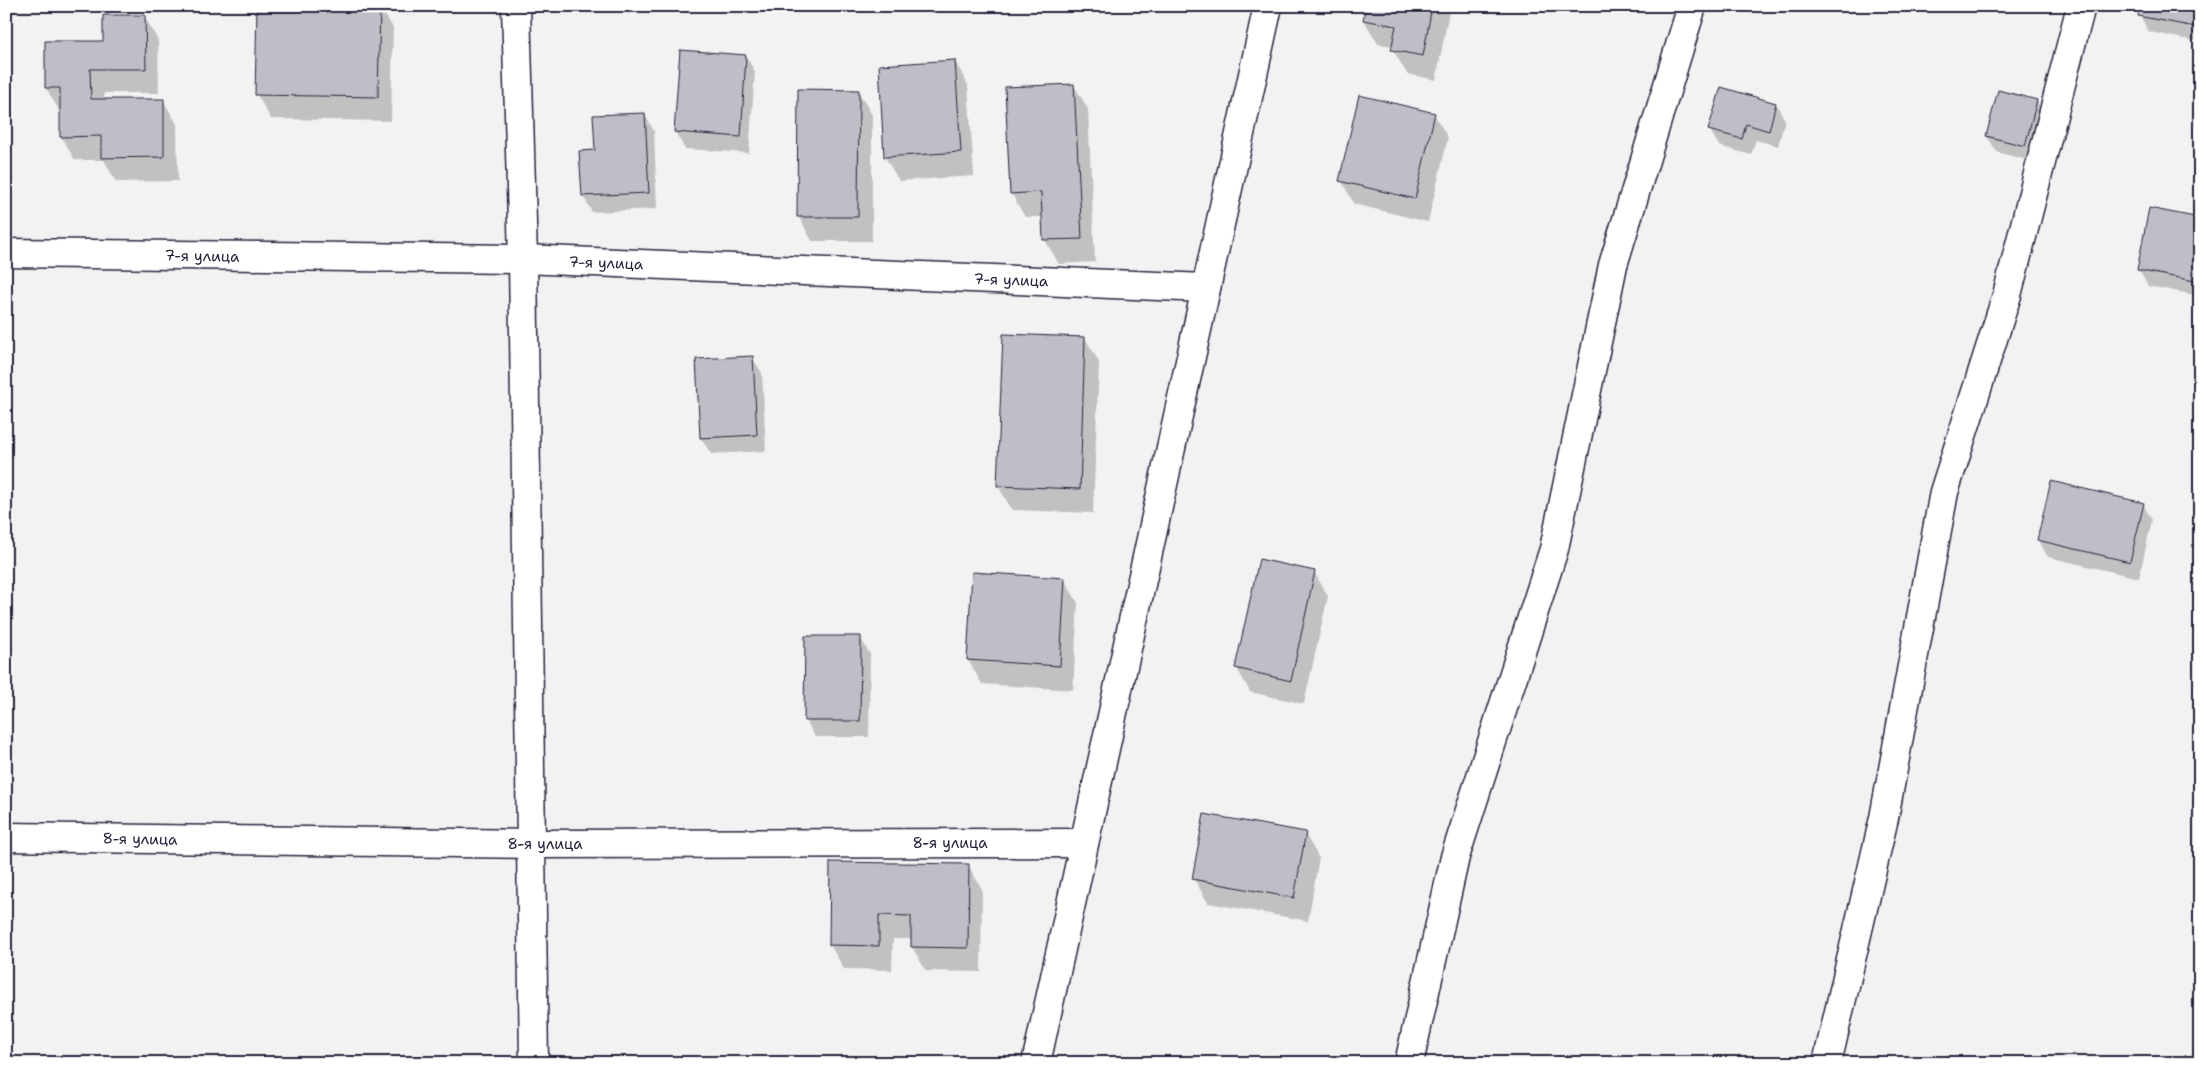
<svg xmlns="http://www.w3.org/2000/svg" width="2206" height="1069" viewBox="0 0 2206 1069" font-family="'Shantell Sans',sans-serif">
  <style>
    .shadow { fill: #0003 }
    .building { fill: #bebec6; stroke: #22223b }
    .lines { fill: none; stroke-linecap: round; stroke-linejoin: round }
    .minor-casing { stroke: #22223b; stroke-width: 31 }
    .minor { stroke: #fff; stroke-width: 28 }
    .labels { text-anchor: middle; stroke-width: 4.5; stroke-linejoin: round; paint-order: stroke }
    .street-label { font-size: 15px; fill: #22223b; stroke: #fff }
  </style>
  <rect width="100%" height="100%" fill="#f2f2f3"/>
  <filter id="ink" filterUnits="userSpaceOnUse"><feTurbulence type="fractalNoise" baseFrequency=".02" numOctaves="2"/><feDisplacementMap in="SourceGraphic" scale="10" xChannelSelector="R" yChannelSelector="G"/><feConvolveMatrix kernelMatrix="1 2 1 2 8 2 1 2 1" color-interpolation-filters="sRGB"/></filter>
  <g filter="url(#ink)">
    <!-- shadow -->
    <g class="shadow">
      <path d="M258 6H380L393 28 391 121 271 119 257 95Z"/>
      <path d="M1367 6H1450L1436 80 1407 74 1393 50V46L1378 44 1364 20Z"/>
      <path d="M2200 6V42L2149 32 2140 16Z"/>
      <path d="M144 16 158 40 159 93H104V100H163L177 124 178 181 116 182 104 160H75L61 136 60 112 46 88 104 42Z"/>
      <path d="M681 51 746 56 755 72 749 153 685 149 675 132Z"/>
      <path d="M955 61 968 85 974 176 899 181 885 157Z"/>
      <path d="M1074 85 1088 109 1095 262 1059 264 1045 240 1043 217H1025L1011 193Z"/>
      <path d="M858 91 872 115V241H812L799 217Z"/>
      <path d="M1999 91 2037 101 2046 118 2034 162 1997 152 1987 136Z"/>
      <path d="M1776 104 1785 120 1778 146 1756 140 1751 155 1719 146 1710 130Z"/>
      <path d="M1434 114 1448 138 1428 222 1354 204 1341 180Z"/>
      <path d="M645 115 654 131 657 209 592 212 583 196 596 151Z"/>
      <path d="M2200 219V296L2148 286 2139 270Z"/>
      <path d="M1085 338 1099 362 1093 513 1012 510 998 486Z"/>
      <path d="M752 357 762 373 766 451 711 454 701 438 697 360Z"/>
      <path d="M2143 504 2152 520 2139 578 2048 557 2038 540Z"/>
      <path d="M1314 572 1328 596 1304 704 1250 692 1237 668Z"/>
      <path d="M1064 579 1078 603 1073 690 982 684 968 660Z"/>
      <path d="M860 637 870 654 869 737H815L806 720Z"/>
      <path d="M1305 834 1319 858 1308 921 1208 903 1194 879Z"/>
      <path d="M831 863 968 865 982 889 981 972 926 971 912 947V939H893L892 970 844 969 830 945Z"/>
    </g>
    <!-- building -->
    <g class="building">
      <path d="M257 6H380L378 97 255 95Z"/>
      <path d="M1366 6H1432L1423 56 1391 50 1396 26 1363 20Z"/>
      <path d="M2140 6H2200V28L2138 16Z"/>
      <path d="M103 15H145L146 69H90L91 99H164V157L101 158V136L60 137V88H45V41H103Z"/>
      <path d="M680 50 746 55 741 137 674 132Z"/>
      <path d="M955 60 961 152 884 157 879 65Z"/>
      <path d="M1074 84 1082 239 1043 240 1041 192 1010 194 1005 87Z"/>
      <path d="M1721 87 1776 103 1769 131 1746 124 1742 139 1708 130Z"/>
      <path d="M798 89 859 90 858 217H797Z"/>
      <path d="M1998 90 2037 100 2025 146 1986 136Z"/>
      <path d="M1359 95 1435 113 1415 199 1339 181Z"/>
      <path d="M645 113 649 193 582 196 579 151 595 150 593 115Z"/>
      <path d="M2149 208 2200 218V282L2137 270Z"/>
      <path d="M1003 334 1085 337 1080 489 997 486Z"/>
      <path d="M753 356 757 435 700 438 696 359Z"/>
      <path d="M2051 481 2144 503 2130 562 2037 540Z"/>
      <path d="M1259 559 1315 571 1291 681 1235 668Z"/>
      <path d="M972 572 1065 578 1060 666 967 660Z"/>
      <path d="M805 636H861L860 721H804Z"/>
      <path d="M1204 814 1306 832 1294 898 1192 879Z"/>
      <path d="M830 862 969 864 968 948 911 947V916L879 915V946L829 945Z"/>
    </g>
    <g class="lines">
      <!-- minor casing -->
      <g class="minor-casing">
        <g id="minor">
          <path d="M516 6 523 259 534 1063"/>
          <path d="M6 253 523 259 1206 288"/>
          <path d="M6 837 533 844 1084 843"/>
          <path d="M1036 1063 1268 6"/>
          <path d="M1409 1063 1455 857 1554 549 1613 265 1692 6"/>
          <path d="M1827 1063 1884 818 1944 492 2007 295 2081 6"/>
        </g>
      </g>
      <!-- minor -->
      <use href="#minor" class="minor"/>
    </g>
  </g>
  <g class="labels">
    <!-- street labels -->
    <g class="street-label">
      <text transform="translate(202 256) rotate(1)" y="5">7-я улица</text>
      <text transform="translate(606 263) rotate(2)" y="5">7-я улица</text>
      <text transform="translate(1011 280) rotate(2)" y="5">7-я улица</text>
      <text transform="translate(140 839) rotate(1)" y="5">8-я улица</text>
      <text x="950" y="848">8-я улица</text>
      <text x="545" y="849">8-я улица</text>
    </g>
  </g>
  <!-- margin -->
  <rect width="2206" height="1069" fill="none" stroke="#fff" stroke-width="25"/>
  <rect x="12" y="12" width="2181" height="1044" fill="none" stroke="#22223b" stroke-width="2" filter="url(#ink)"/>
</svg>
